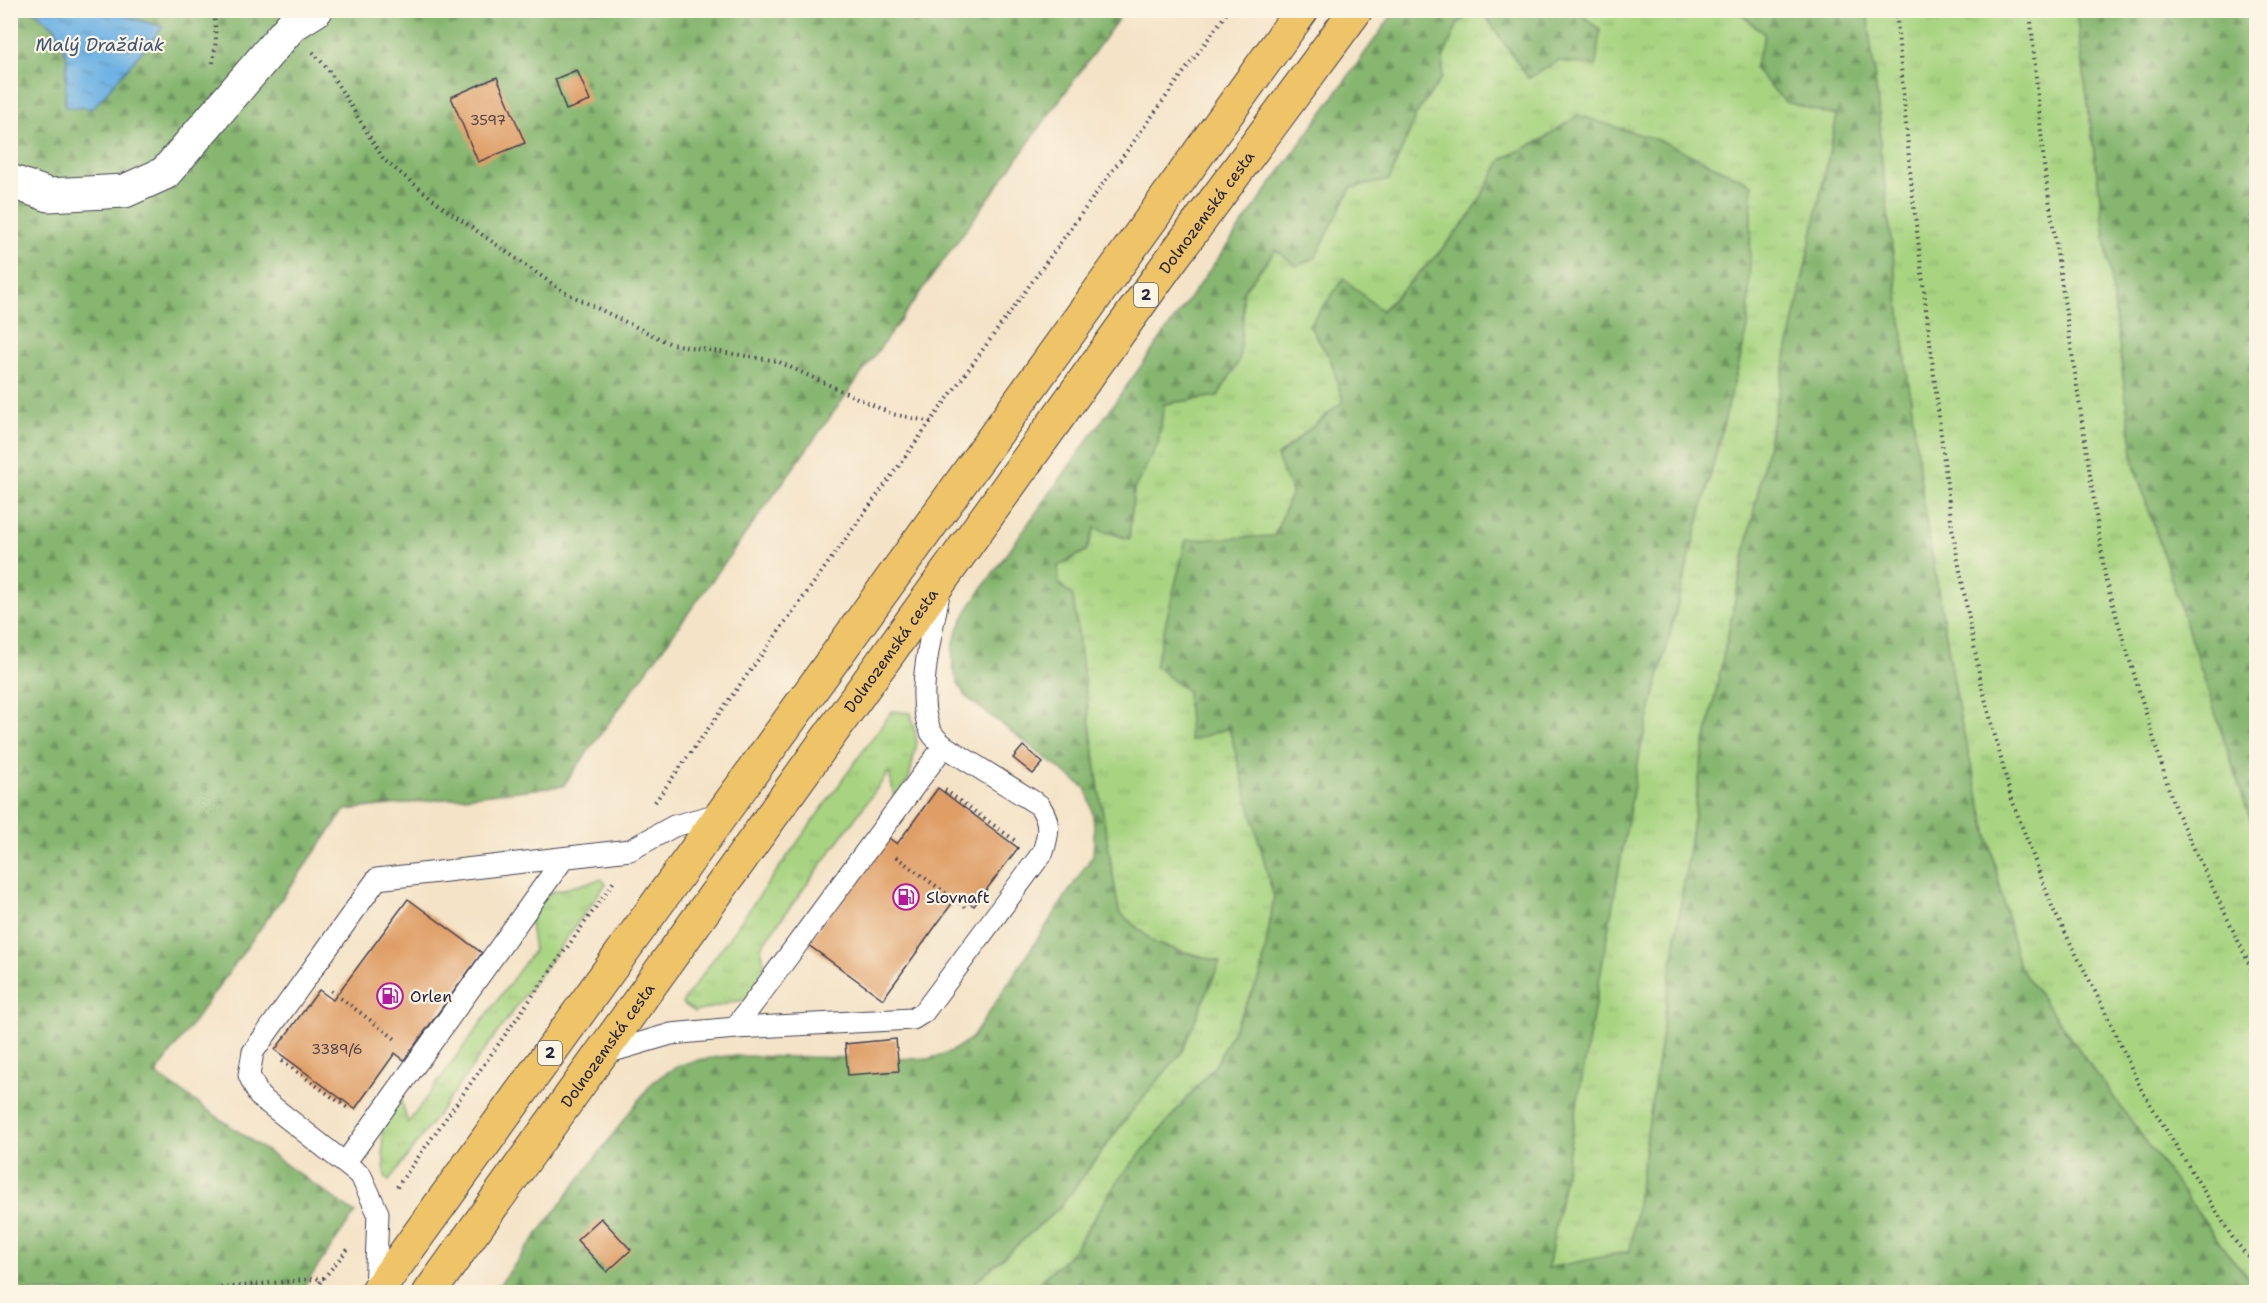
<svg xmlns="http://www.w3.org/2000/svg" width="2267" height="1303" viewBox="0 0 2267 1303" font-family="'Shantell Sans',sans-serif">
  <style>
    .grass { fill: url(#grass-tufts); stroke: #657b5e; stroke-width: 1.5 }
    .forest { fill: url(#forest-firs); stroke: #546c55; stroke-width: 1.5 }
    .water { fill: url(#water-ripples); stroke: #486a90; stroke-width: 1.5 }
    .building { fill: #df9e66 }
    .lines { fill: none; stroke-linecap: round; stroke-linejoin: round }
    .service-casing { stroke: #423f50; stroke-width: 23 }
    .minor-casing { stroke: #423f50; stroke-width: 35 }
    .primary-casing { stroke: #423f50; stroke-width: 35 }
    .path { stroke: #423f50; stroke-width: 4; stroke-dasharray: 1.5 4.5; stroke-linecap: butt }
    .service { stroke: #fff; stroke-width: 21 }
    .minor { stroke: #fff; stroke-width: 33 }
    .primary { stroke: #efc469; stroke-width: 33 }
    .labels { text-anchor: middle; stroke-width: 4.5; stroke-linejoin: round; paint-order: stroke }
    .number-label { font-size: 14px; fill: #514146 }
    .shield { fill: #fcf5e5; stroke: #63616e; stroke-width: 1.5 }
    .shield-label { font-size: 15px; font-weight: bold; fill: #22223b }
    .street-label { font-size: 16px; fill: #22223b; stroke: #fcf5e5 }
    .poi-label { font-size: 16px; fill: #22223b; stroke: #fcf5e5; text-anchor: start }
    .water-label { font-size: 18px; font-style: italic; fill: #3d5476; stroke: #fcf5e5 }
  </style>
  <defs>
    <pattern id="grass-tufts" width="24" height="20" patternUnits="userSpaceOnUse" patternTransform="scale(1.5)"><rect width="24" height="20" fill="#a8d481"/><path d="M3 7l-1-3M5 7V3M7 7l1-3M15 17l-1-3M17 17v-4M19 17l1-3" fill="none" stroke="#90b670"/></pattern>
    <pattern id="forest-firs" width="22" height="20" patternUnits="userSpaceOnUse" patternTransform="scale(1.5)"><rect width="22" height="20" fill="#86b66f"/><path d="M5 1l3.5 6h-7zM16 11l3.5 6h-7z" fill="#6d945c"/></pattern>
    <pattern id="water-ripples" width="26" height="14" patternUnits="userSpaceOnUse" patternTransform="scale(1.5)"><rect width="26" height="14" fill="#6eb2e4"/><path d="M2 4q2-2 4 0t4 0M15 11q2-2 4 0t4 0" fill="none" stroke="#5a90ba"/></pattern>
  </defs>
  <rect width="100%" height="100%" fill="#fcf5e5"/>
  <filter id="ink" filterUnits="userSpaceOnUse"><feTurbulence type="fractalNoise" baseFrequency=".0167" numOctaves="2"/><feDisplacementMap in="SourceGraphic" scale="12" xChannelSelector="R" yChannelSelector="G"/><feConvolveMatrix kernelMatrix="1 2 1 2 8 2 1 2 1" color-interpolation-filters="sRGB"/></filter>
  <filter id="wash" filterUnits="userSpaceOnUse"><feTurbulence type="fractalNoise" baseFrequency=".008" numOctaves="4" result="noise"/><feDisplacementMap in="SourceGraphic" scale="24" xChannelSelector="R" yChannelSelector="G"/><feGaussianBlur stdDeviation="1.35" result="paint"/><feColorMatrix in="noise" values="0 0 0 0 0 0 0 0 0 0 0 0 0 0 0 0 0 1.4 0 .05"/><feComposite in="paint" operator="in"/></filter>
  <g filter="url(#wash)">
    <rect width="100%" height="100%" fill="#f4e3c7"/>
    <!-- grass -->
    <g class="grass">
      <path d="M1720 10 1741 14 1765 35 1837 116 1703 753 1630 1252 1548 1269 1640 751 1748 328 1540 141 1502 159 1471 215 1436 256 1381 311 1344 279 1309 325 1330 358 1344 401 1277 456 1292 492 1274 536 1187 691 1229 727 1249 800 1274 898 1261 975 1216 1064 1119 1179 1072 1253 1028 1292H964L1060 1207 1135 1107 1181 1053 1219 961 1156 944 1119 912 1098 783 1073 597 1058 582V566L1086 551 1095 528 1129 539 1134 489 1158 444 1164 404 1218 396 1243 318V291L1276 250 1315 258 1351 188 1389 180 1417 113 1442 77 1443 58 1458 23 1474 11H1482L1529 78 1558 61 1600 30 1577 11Z"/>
      <path d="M1867 11H2076L2135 468 2256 837V1286L2227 1253 2019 967 1961 722 1924 509 1880 148V123Z"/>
      <path d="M892 711 911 713 917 742 909 778 895 800 889 772 761 947 766 973 749 998 695 1012 682 1003Z"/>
      <path d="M602 879 606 884 389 1181 385 1176 381 1122 400 1096 408 1123 534 950 529 918 549 893Z"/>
    </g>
    <!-- forest -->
    <g class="forest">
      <path d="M10 11H34L55 27 67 57 65 106 162 28 118 14 115 11H1124L563 786 345 810 156 1074 355 1213 300 1292H11Z"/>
      <path d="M1395 11H1474L1458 23 1443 58 1442 77 1417 113 1389 180 1351 188 1315 258 1296 266 1276 250 1243 291V318L1239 361 1218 396 1164 404 1158 444 1134 489 1129 539 1095 528 1086 551 1058 566V582L1073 597 1098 783 1119 912 1156 944 1220 962 1181 1053 1135 1107 1060 1207 964 1292H494L651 1084C678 1061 694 1060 728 1056L929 1059 952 1051 972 1038 1093 855C1095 829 1095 814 1086 789L965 696C962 690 957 682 955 675 942 633 979 595 1000 563Z"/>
      <path d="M1482 11H1577L1600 30 1596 66 1558 61 1528 78Z"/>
      <path d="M1720 11H1867L1880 123V148L1924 509 1961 722 2019 967 2227 1253 2256 1286V1292H1028L1072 1253 1119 1179 1216 1064 1261 975 1274 898 1229 728 1190 741 1187 691 1155 666 1186 540 1274 536 1292 492 1277 457 1343 401 1330 358 1309 325 1344 279 1382 311 1436 256 1471 215 1502 159 1540 141 1578 115 1664 142 1752 184 1748 328 1640 751 1548 1268 1630 1251 1703 753 1837 116 1785 102 1754 68 1765 35 1742 14Z"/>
      <path d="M2076 11H2249L2256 55V837L2135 468Z"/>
    </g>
    <!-- water -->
    <path class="water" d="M34 11H115L118 14 163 27 93 108 65 107 67 57 55 27Z"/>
    <g id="blocks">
      <!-- building -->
      <g class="building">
        <path d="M577 70 590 101 566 110 555 79Z"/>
        <path d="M497 77 525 143 478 162 451 97Z"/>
        <path d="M1023 746 1043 763 1033 774 1013 758Z"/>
        <path d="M938 788 1018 848 974 906 958 895 883 999 807 944 885 835 897 844Z"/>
        <path d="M408 899 482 953 404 1060 395 1053 355 1109 275 1050 319 990 333 1000Z"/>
        <path d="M896 1039 899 1071 848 1075 845 1044Z"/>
        <path d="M601 1218 631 1250 607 1272 577 1240Z"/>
      </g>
    </g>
  </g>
  <g filter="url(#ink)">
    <use href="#blocks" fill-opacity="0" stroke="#423f50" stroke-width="1.5"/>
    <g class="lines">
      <!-- service casing -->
      <g class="service-casing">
        <g id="service">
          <path d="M735 1028 944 746"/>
          <path d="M603 1054 671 1034 735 1028 913 1019 924 1012 1043 852C1049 833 1051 822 1039 805L944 746C939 742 934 737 931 732 913 697 934 626 940 588"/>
          <path d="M345 1163 564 858"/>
          <path d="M375 1292 378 1213 361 1176 259 1096 249 1075 253 1052 377 879 630 850 674 826 722 813"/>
        </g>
      </g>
      <!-- minor casing -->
      <g class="minor-casing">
        <path id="minor" d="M10 181 49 195 125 191 165 173 292 25 316 10"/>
      </g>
      <!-- primary casing -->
      <g class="primary-casing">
        <g id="primary">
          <path d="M377 1292 1302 10"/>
          <path id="s1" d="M430 1292 1168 264 1356 10"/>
        </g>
      </g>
      <!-- path -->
      <g class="path">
        <path d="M1896 10 1911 181 1952 528 1981 683 2011 797 2053 909 2102 1005 2141 1089 2234 1240 2256 1266"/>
        <path d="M2030 10 2044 165 2106 582 2175 809 2256 978"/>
        <path d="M313 52 330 72 384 160 444 208 564 292 671 344 777 361 892 414 932 422"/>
        <path d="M213 63 216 40 214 10"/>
        <path d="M945 790 1017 842"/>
        <path d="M655 802 1229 10"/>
        <path d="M896 857 965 907"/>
        <path d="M331 991 397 1040"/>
        <path d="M282 1061 349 1109"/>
        <path d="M397 1187 615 880"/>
        <path d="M179 1292 324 1278"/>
        <path d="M312 1292 348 1249"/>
      </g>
      <!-- service -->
      <use href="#service" class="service"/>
      <!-- minor -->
      <use href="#minor" class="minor"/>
      <!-- primary -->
      <use href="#primary" class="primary"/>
    </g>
  </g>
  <!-- icons -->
  <defs>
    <g id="fuel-ring" transform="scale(1.35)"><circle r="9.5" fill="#fcf5e5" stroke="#b5179e" stroke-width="1.5"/><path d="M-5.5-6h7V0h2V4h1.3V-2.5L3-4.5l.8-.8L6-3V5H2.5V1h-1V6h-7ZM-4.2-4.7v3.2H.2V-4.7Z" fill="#b5179e"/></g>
  </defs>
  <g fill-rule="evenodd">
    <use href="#fuel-ring" x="906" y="897"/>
    <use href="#fuel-ring" x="390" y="996"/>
  </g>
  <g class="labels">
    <!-- number labels -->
    <g class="number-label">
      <text x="488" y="125">3597</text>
      <text x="337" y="1054">3389/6</text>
    </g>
    <!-- shield labels -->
    <g class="shield">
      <rect x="1134" y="283" width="24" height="24" rx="4.5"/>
      <rect x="538" y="1041" width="24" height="24" rx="4.5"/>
    </g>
    <g class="shield-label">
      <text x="1146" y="300">2</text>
      <text x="550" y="1058">2</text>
    </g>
    <!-- street labels -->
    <g class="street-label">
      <text dy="6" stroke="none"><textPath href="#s1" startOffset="1330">Dolnozemská cesta</textPath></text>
      <text dy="6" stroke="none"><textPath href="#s1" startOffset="790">Dolnozemská cesta</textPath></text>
      <text dy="6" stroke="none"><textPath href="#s1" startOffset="304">Dolnozemská cesta</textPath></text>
    </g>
    <!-- poi labels -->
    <g class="poi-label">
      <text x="926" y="903">Slovnaft</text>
      <text x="410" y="1002">Orlen</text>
    </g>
    <!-- water labels -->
    <g class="water-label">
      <text x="100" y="51">Malý Draždiak</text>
    </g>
  </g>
  <!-- margin -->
  <rect width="2267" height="1303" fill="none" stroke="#fcf5e5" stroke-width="36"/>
</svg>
